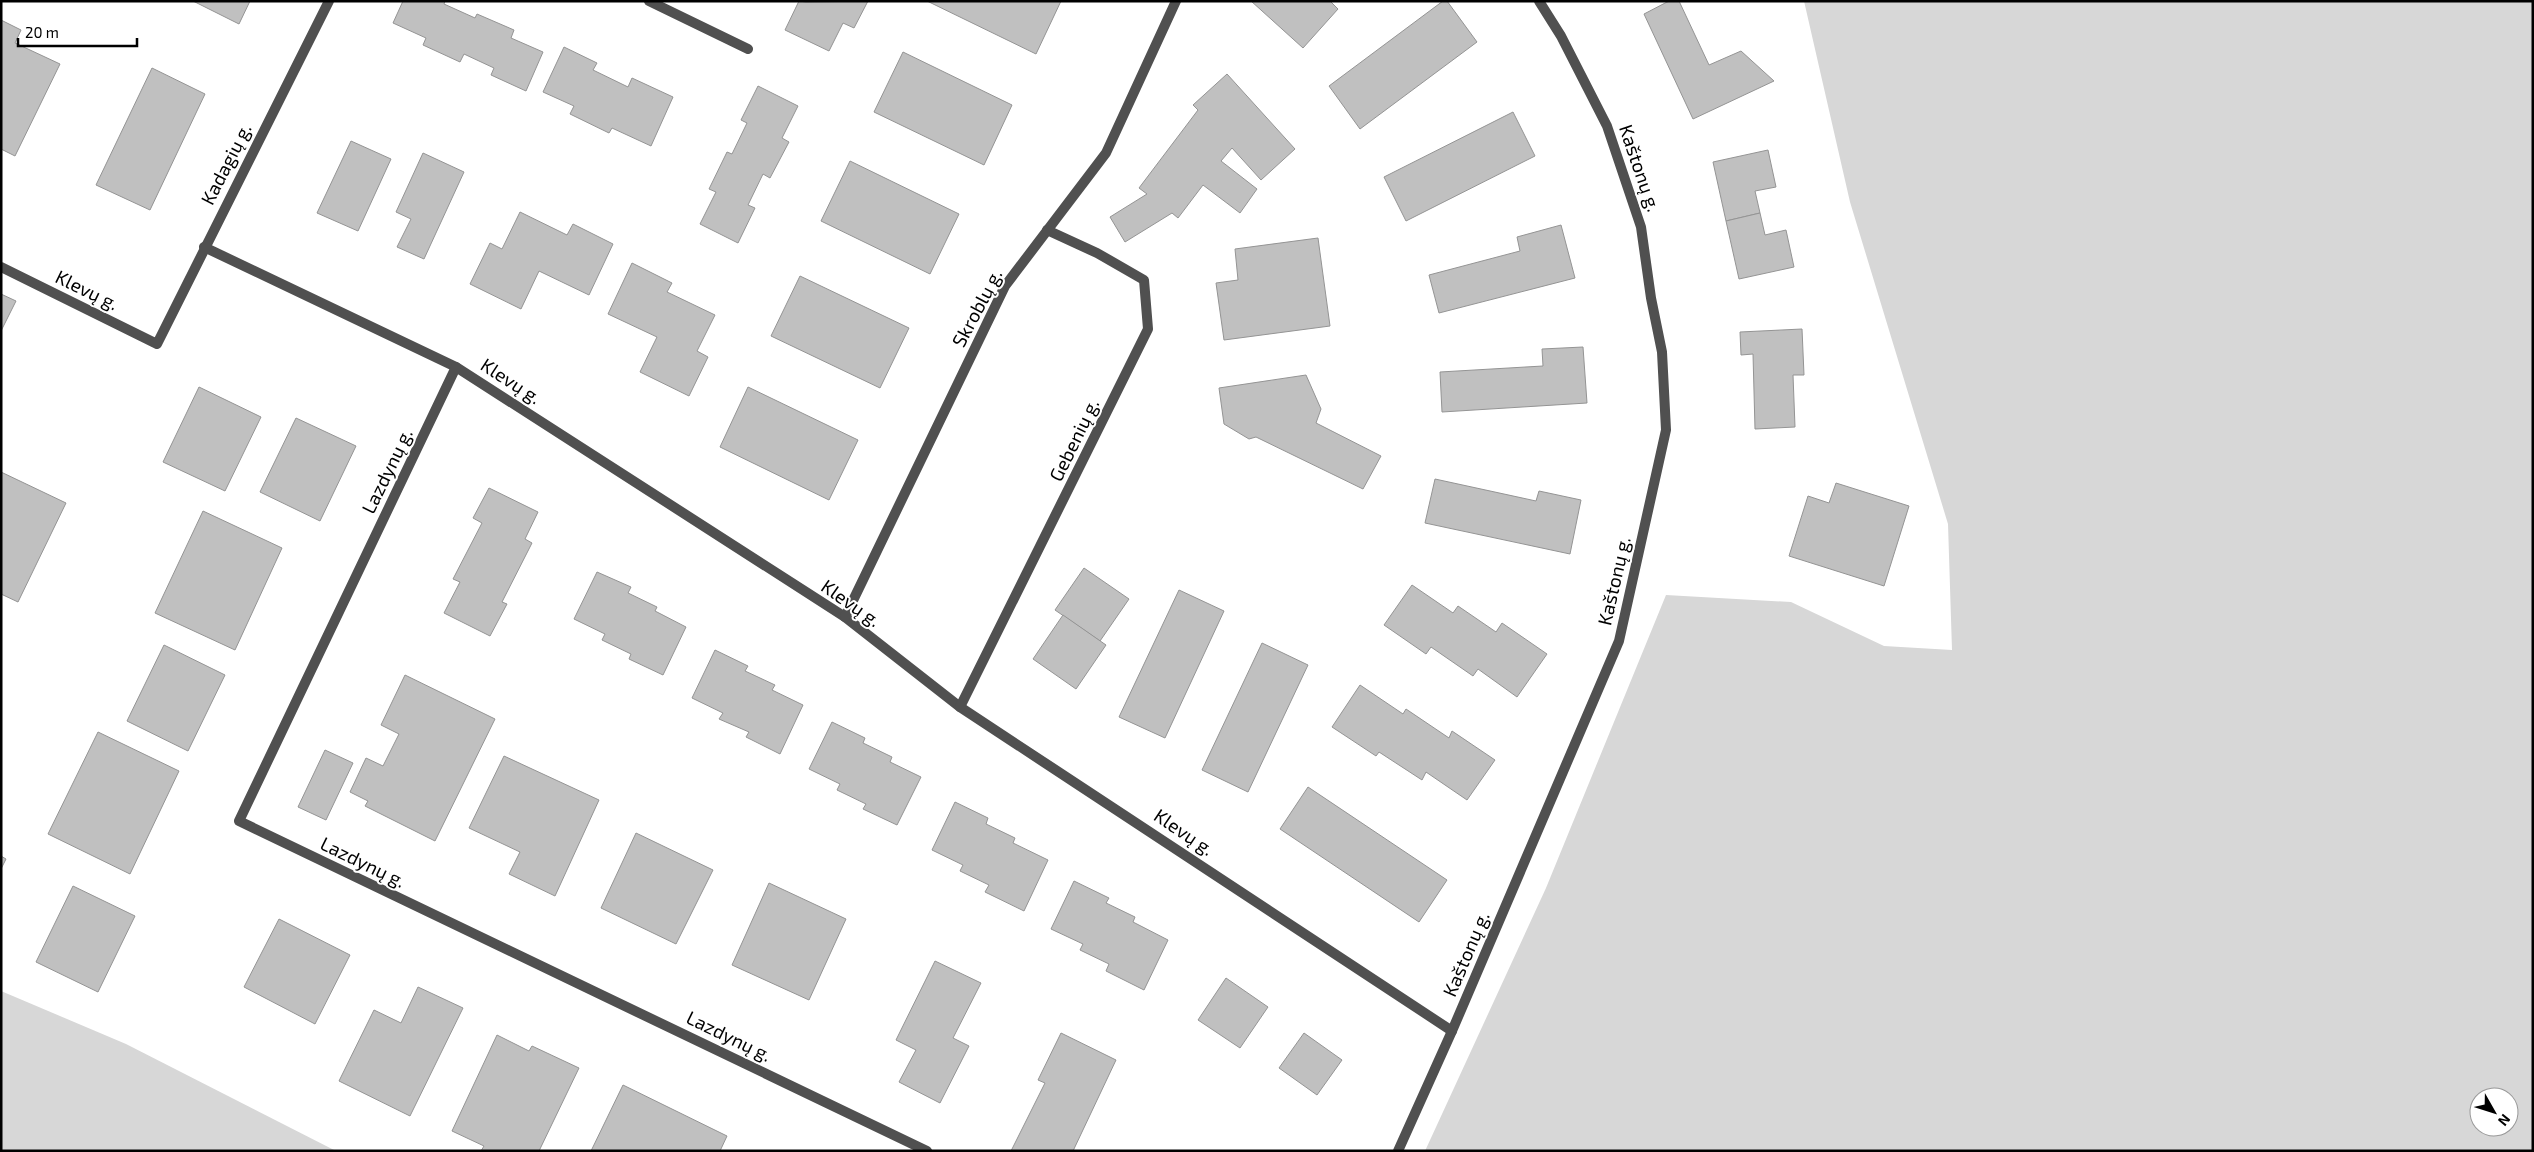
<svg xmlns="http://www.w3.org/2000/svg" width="2534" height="1152" viewBox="0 0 2534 1152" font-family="'Exo 2',sans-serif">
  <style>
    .green { fill: #d7d7d7; fill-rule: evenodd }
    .building { fill: #c0c0c0; stroke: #949494 }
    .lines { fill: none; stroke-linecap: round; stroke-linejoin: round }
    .street { stroke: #505050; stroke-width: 10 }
    .labels { text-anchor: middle; stroke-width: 4; stroke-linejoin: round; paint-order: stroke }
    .street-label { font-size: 19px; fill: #000; stroke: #fff }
  </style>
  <rect width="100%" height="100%" fill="#fff"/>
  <!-- green -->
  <g class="green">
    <path d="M1804 1H2533V1151H1425L1546 888 1666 595 1791 602 1884 646 1952 650 1948 524 1850 202ZM2479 1097H2509V1127H2479Z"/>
    <path d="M1 991 126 1044 336 1151H1Z"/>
  </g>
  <!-- building -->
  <g class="building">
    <path d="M193 1H250L239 24Z"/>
    <path d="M403 1H445L444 4 475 18 477 14 514 30 511 38 543 52 526 91 491 75 494 68 464 54 460 62 423 45 426 38 393 23Z"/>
    <path d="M799 1 806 2 868 1 854 28 843 23 829 51 785 30Z"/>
    <path d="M927 1H1061L1036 54Z"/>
    <path d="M1251 1H1330L1338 9 1303 48Z"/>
    <path d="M1443 1H1447L1477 42 1360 129 1329 86Z"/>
    <path d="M1669 1H1679L1709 65 1741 51 1774 81 1693 119 1644 14Z"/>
    <path d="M1 20 21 30 15 43 60 64 15 156 1 149Z"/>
    <path d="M564 47 597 63 593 70 628 87 632 78 673 97 651 146 612 128 609 133 570 114 574 106 543 92Z"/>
    <path d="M903 52 1012 105 984 165 874 112Z"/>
    <path d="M152 68 205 94 150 210 96 185Z"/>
    <path d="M1227 74 1295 149 1261 180 1232 148 1221 161 1257 189 1240 213 1203 185 1178 218 1172 213 1125 242 1110 217 1147 194 1139 188 1198 110 1193 105Z"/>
    <path d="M758 86 798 106 782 138 789 142 770 178 763 174 748 205 755 208 738 243 700 224 716 192 709 189 727 152 732 154 747 123 741 120Z"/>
    <path d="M1513 112 1535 156 1406 221 1384 177Z"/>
    <path d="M351 141 391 159 358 231 317 213Z"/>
    <path d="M1768 150 1776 187 1755 191 1760 213 1726 221 1713 162Z"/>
    <path d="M423 153 464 172 424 259 397 247 411 219 396 212Z"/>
    <path d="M850 161 959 214 930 274 821 221Z"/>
    <path d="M520 212 567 235 573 224 613 244 589 295 539 271 521 309 470 284 490 243 502 249Z"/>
    <path d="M1760 213 1765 235 1786 230 1794 267 1739 279 1726 221Z"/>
    <path d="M1561 225 1575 278 1439 313 1429 275 1520 251 1517 237Z"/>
    <path d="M1318 238 1330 326 1224 340 1216 283 1238 280 1235 249Z"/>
    <path d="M632 263 672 283 667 292 715 315 697 351 708 357 689 396 640 372 657 337 608 314Z"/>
    <path d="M800 276 909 328 880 388 771 336Z"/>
    <path d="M1 294 16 301 1 331Z"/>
    <path d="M1802 329 1804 375H1793L1795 427 1755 429 1753 354 1741 355 1740 332Z"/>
    <path d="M1583 347 1587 403 1442 412 1440 372 1543 366 1542 349Z"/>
    <path d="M1306 375 1321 409 1316 423 1381 456 1363 489 1256 437 1249 439 1224 424 1219 388Z"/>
    <path d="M199 387 261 417 225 491 163 462Z"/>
    <path d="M748 387 858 440 829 500 720 447Z"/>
    <path d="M296 418 356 446 320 521 260 492Z"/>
    <path d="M1 472 66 503 18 602 1 594Z"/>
    <path d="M1435 479 1536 501 1539 491 1581 500 1570 554 1425 523Z"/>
    <path d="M1836 483 1909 506 1884 586 1789 556 1808 496 1829 503Z"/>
    <path d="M489 488 538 512 525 539 532 543 502 602 507 604 490 636 444 613 460 582 453 579 482 523 473 518Z"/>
    <path d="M203 511 282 548 235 650 155 613Z"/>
    <path d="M1084 568 1129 599 1100 641 1055 610Z"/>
    <path d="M597 572 631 587 628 593 657 607 655 611 686 627 663 675 629 659 631 654 602 640 605 634 574 619Z"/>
    <path d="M1412 585 1453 613 1458 606 1496 632 1502 623 1547 654 1517 697 1478 669 1473 676 1431 647 1426 654 1384 625Z"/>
    <path d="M1179 590 1224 611 1165 738 1119 717Z"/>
    <path d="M1063 615 1106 645 1076 689 1033 659Z"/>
    <path d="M1262 643 1308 665 1248 792 1202 770Z"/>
    <path d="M164 645 225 675 188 751 127 721Z"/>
    <path d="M715 650 748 666 745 671 775 685 772 690 803 705 780 754 746 737 749 732 719 719 723 713 692 698Z"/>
    <path d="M405 675 495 719 435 841 365 806 368 801 350 792 366 758 383 766 399 734 381 725Z"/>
    <path d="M1360 685 1403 714 1406 709 1449 738 1452 731 1495 760 1467 800 1426 772 1422 780 1379 752 1376 756 1332 727Z"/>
    <path d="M832 722 865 738 863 743 892 757 890 762 921 777 897 825 863 809 866 804 837 790 840 784 809 769Z"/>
    <path d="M98 732 179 771 130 874 48 834Z"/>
    <path d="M325 750 353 763 326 820 298 807Z"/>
    <path d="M504 756 599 800 555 896 509 874 520 852 469 828Z"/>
    <path d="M1308 787 1447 880 1419 922 1280 829Z"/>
    <path d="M955 802 988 818 986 824 1015 838 1013 843 1048 860 1024 911 985 892 989 885 960 871 963 865 932 850Z"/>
    <path d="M636 833 713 870 676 944 601 908Z"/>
    <path d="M1 856 6 859 1 869Z"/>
    <path d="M1074 881 1109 898 1106 903 1135 917 1133 922 1168 940 1144 990 1106 971 1109 964 1080 950 1083 944 1051 929Z"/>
    <path d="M769 883 846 919 809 1000 732 965Z"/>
    <path d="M73 886 135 916 98 992 36 962Z"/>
    <path d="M279 919 350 955 315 1024 244 987Z"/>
    <path d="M935 961 981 983 953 1038 969 1046 940 1103 899 1082 916 1050 896 1040Z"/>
    <path d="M1226 978 1268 1007 1240 1048 1198 1020Z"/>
    <path d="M418 987 463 1008 410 1116 339 1081 374 1010 401 1023Z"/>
    <path d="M1061 1033 1116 1060 1073 1151H1011L1045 1083 1038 1080Z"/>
    <path d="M1304 1033 1342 1060 1317 1095 1279 1068Z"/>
    <path d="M497 1035 529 1051 532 1046 579 1068 539 1151H481L484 1146 452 1131Z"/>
    <path d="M623 1085 727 1136 720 1151H591Z"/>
  </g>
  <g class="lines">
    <!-- street -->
    <g class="street">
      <path d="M649 1 748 49"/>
      <path d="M204 247 456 367 845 617 960 707 1452 1031"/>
      <path d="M1 267 157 344 329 1"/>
      <path d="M456 367 239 821 927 1151"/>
      <path d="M845 617 1005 286 1106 153 1176 1"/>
      <path d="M960 707 1148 329 1144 280 1097 253 1047 230"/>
      <path d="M1398 1151 1452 1031 1619 641 1666 430 1662 352 1651 298 1641 227 1607 126 1561 36 1539 1"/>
    </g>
  </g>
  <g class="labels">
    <!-- street labels -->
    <g class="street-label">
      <text transform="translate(226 164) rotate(-63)" y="7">Kadagių g.</text>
      <text transform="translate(1640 168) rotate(71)" y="7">Kaštonų g.</text>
      <text transform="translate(87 290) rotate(26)" y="7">Klevų g.</text>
      <text transform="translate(977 308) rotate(-62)" y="7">Skroblų g.</text>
      <text transform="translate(511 381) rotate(33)" y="7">Klevų g.</text>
      <text transform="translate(1074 440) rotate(-64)" y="7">Gebenių g.</text>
      <text transform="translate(387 471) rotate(-64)" y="7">Lazdynų g.</text>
      <text transform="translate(1614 581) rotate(-77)" y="7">Kaštonų g.</text>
      <text transform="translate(851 603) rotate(35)" y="7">Klevų g.</text>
      <text transform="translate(1184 832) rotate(34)" y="7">Klevų g.</text>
      <text transform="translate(363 862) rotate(26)" y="7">Lazdynų g.</text>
      <text transform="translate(1466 954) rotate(-67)" y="7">Kaštonų g.</text>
      <text transform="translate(729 1036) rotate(26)" y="7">Lazdynų g.</text>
    </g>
  </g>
  <!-- border -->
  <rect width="2534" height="1152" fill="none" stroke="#000000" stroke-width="5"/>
  <!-- north arrow -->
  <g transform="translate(2494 1112) rotate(129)"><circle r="24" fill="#ffffff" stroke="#999999"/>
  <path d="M0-4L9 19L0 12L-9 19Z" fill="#000000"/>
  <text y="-8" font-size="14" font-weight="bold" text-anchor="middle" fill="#000000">N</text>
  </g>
  <!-- scale -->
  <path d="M18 38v8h119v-8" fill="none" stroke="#000000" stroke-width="2.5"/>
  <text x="25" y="38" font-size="15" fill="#000000" stroke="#ffffff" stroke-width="4" paint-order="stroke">20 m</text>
</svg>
